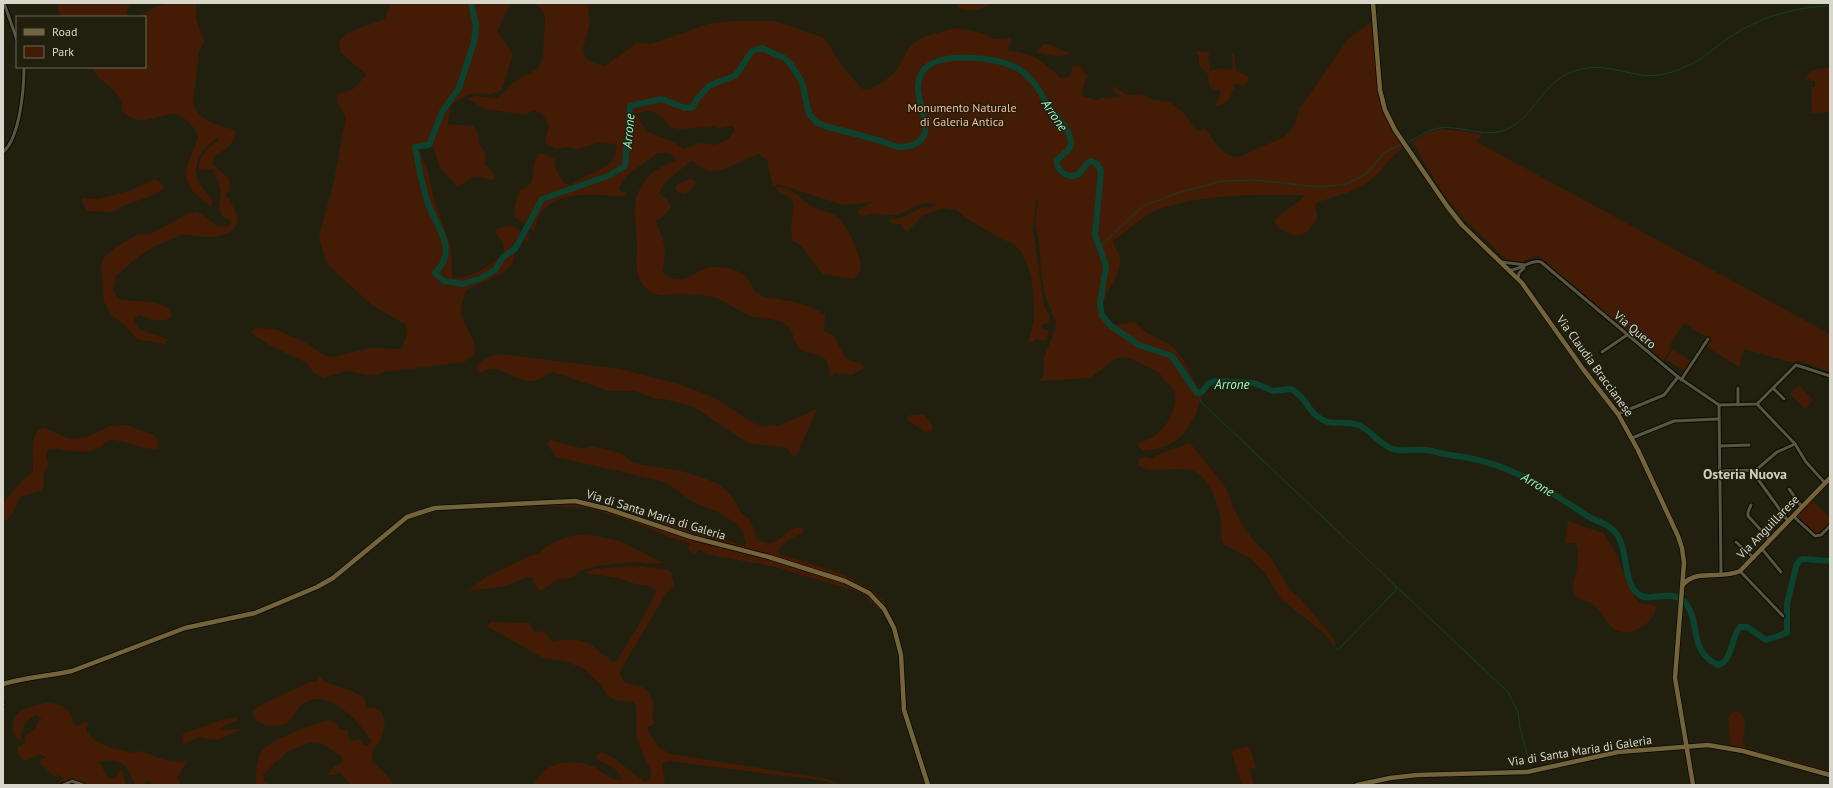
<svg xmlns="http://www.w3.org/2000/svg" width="1833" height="788" viewBox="0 0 1833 788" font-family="'PT Sans',sans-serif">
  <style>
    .green { fill: #441c05; fill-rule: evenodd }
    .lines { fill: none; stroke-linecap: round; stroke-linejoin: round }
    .stream { stroke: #0d422e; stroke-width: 1 }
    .river { stroke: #0d422e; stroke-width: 6 }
    .street-casing { stroke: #0b0900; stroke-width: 5 }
    .secondary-casing { stroke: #0b0900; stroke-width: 6 }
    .street { stroke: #575644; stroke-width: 3 }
    .secondary { stroke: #74643c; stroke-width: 4.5 }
    .labels { text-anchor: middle; stroke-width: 3; stroke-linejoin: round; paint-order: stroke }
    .park-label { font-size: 12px; fill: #fdba99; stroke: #21200f }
    .street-label { font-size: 12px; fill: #d8d7cc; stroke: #21200f }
    .water-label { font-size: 13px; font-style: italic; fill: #9afbcd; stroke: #21200f }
    .quarter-label { font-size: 14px; font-weight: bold; fill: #d2d1bb; stroke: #21200f }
  </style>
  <rect width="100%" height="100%" fill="#21200f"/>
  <!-- green -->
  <g class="green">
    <path d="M59 3H131L126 11 127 17H61L58 9Z"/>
    <path d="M169 3H196V18L204 42 199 52 193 103C199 122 217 125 235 130L236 135C232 145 224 151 214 156L212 164 229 179 230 190 225 195C231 201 234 208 237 216 242 231 220 237 209 237 199 238 188 232 178 236 169 240 150 248 142 254 133 260 124 269 116 276L113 291 117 297 122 300 153 302 169 308 172 317C159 324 152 319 139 315L135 318 134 321 140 330 167 339 165 344 137 339 124 324 111 315 104 301 101 268 104 257 115 248 136 235 153 233 187 214 197 212 207 218 218 227 228 226 231 223 230 220 222 216C216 200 223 200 220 187 219 181 215 175 212 169L199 170C199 156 207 148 218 141V138C205 144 191 164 198 180 201 187 209 195 213 201L210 206C175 179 185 174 198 138 198 129 184 116 176 114 153 114 143 130 122 111 124 96 111 89 101 79 97 76 95 71 91 67H145V17H139L152 8Z"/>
    <path d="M390 3H510L497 32 513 53 502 90 491 94H469L451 105 448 124 473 126 478 133 479 143 486 155 485 165 494 174 495 179 493 180 474 176 458 187 439 167 434 147 424 145 419 151 427 168 435 202 451 247 452 277C467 281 495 264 504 252L503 242 495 232 497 228 512 226 529 236 528 243 524 239 519 238 515 241C514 247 515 254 514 260 509 275 478 283 466 291L462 302 461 314 474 343 475 354 464 362 384 372 372 376 347 371 324 378 314 373 307 363 269 345 251 333 255 328 275 329 306 343 327 357 337 356 371 348 402 349 407 334 406 325 372 305 326 263 319 236 333 185 346 117 337 102V94L352 90 367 75 340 52 339 41 349 32 385 19Z"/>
    <path d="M534 3H588L590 23 583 48 585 58 596 64 605 66 637 43 651 44 708 24 733 21H775L824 38 843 67 862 89H869L882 83 896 71 910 46 923 37 955 28 982 33 995 39 1010 38 1012 42 1008 47 1009 51C1035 53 1043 62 1062 79L1071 76 1072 66H1080L1087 76 1082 91 1083 96 1096 100 1101 98 1122 97 1113 90 1114 86 1127 95 1141 94 1154 100 1169 102 1184 113 1194 128 1198 131 1205 129C1214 139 1218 152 1233 156 1243 159 1248 152 1256 149 1281 138 1295 138 1299 107H1301L1348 39 1371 22 1380 103 1389 122 1405 147C1393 153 1386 166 1376 175 1359 191 1340 195 1318 202L1315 205C1315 209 1318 213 1317 217 1316 221 1312 225 1310 228 1300 241 1289 234 1277 227L1275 221C1283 210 1297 205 1305 195 1261 195 1216 193 1173 205 1168 207 1161 208 1156 210 1139 218 1128 232 1113 240 1114 249 1121 253 1120 263 1118 282 1091 306 1107 323L1116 325 1135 322 1147 333 1172 346 1183 359 1202 397 1199 401 1196 415 1182 436 1169 445 1157 449 1143 451 1138 446V443C1162 438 1178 414 1175 390L1163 379 1160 373 1129 358H1117L1090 378 1038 381 1043 378 1044 358 1055 329 1056 322 1045 295 1041 269 1039 240 1037 233 1035 221 1038 201H1036L1033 229 1044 306 1049 315V323L1042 325 1041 328 1048 331V336L1045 341 1036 339 1029 344C1029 335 1033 327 1034 317 1035 296 1031 243 1003 240L966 218 957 210 945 208 923 215 907 232 900 224H892L890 220 904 217 921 208 933 207 939 204 923 203 897 215 872 214 861 216 857 211 872 202 843 205 778 184 773 186 767 160 759 154C742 158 725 175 706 170 701 168 696 164 692 161L689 162C678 174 664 178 659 194L667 199 671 207 665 215 656 221C665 246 667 246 662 272 685 292 695 266 715 267 728 267 743 270 750 282 753 288 754 293 761 295 766 298 773 298 779 299 796 302 810 305 825 315L824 331 834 336 843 354 848 360 862 364 864 368 852 375 834 373 831 378C829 373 829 365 826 360 820 352 806 355 799 348 793 342 794 331 788 326 779 318 763 319 751 316 739 312 723 299 713 297 702 295 690 294 679 294 668 295 660 298 650 291 633 280 637 263 637 245 637 220 628 204 645 181 652 170 664 166 675 161L676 158C671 153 665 152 658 153L626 176 619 187 620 191 627 193 626 195C617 197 607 195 598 195 571 194 537 198 535 232L515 217 514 209 519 191C541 183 528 170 538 154H544L554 159 556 170 564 183 571 185C586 171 619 171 616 144L597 143 578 149 568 147 556 149 545 143 549 125 542 114 533 110 526 115 485 109 468 99 474 96 497 98 507 90 511 84 539 68 543 57 545 16 542 9ZM650 110 664 118 670 127 679 129 715 126 716 129 733 126 735 131 726 141 714 145 700 143 684 149 675 143 646 131 636 114Z"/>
    <path d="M956 3H992C984 9 961 16 956 3Z"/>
    <path d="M1043 44C1053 43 1059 51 1068 52L1070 55 1053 56 1037 52Z"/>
    <path d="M1197 51 1210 53 1208 56 1210 71 1221 68 1228 70 1232 69C1234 64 1231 59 1232 54H1234L1236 70 1248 77V81L1243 86 1235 83 1234 89 1232 90C1232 99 1225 105 1216 106L1221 92 1218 90H1213L1209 84 1208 74 1199 65V57L1196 53Z"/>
    <path d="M1830 68V109L1828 112 1812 113 1811 87H1815V81L1806 79C1809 68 1820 68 1830 68Z"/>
    <path d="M1440 129 1465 131 1466 132 1482 134 1477 142 1830 334V372L1800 361H1795L1793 363 1744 349 1739 367 1707 347 1711 340 1684 323 1669 346 1671 348 1663 361 1537 255 1520 263 1508 261 1463 218 1447 199 1412 142 1429 132Z"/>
    <path d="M691 179 697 182 688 193 684 194 676 191V187L679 183Z"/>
    <path d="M153 180H157L165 187 154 195 125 205 115 211 108 212 87 211 81 200 82 198 98 199 129 191Z"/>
    <path d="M779 187C798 190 799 200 815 208 823 212 833 212 840 219 848 228 860 255 861 267 861 272 857 276 853 279L823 274 801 246 792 240 791 228 794 204 791 198 777 191 776 188Z"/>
    <path d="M1673 349 1690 361 1684 371 1666 359Z"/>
    <path d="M501 354 620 369 679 384 715 398 755 424 766 426 780 425 817 409 796 457 791 455 788 449 784 447 752 444 740 438 694 407 664 399H657L634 391H609L553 372C545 374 540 381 532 381 520 382 508 372 496 369 489 367 484 373 478 372L476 368C480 358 491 356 501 354Z"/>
    <path d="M1799 385 1813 400 1805 409 1790 394Z"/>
    <path d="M911 415H924L933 426 931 431 925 432 908 420 907 417Z"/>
    <path d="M126 425 154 435 158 440 157 449C141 450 128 440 112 440 105 440 103 447 97 449 81 455 68 450 52 448L47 450 46 457 49 465 43 473 44 486 40 491 20 497 13 513 3 523V503L22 481 30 475 33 471C33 461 29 428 44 428L70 439 87 437 110 426Z"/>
    <path d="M550 440 584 449 592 446 608 450 623 454 633 463 681 471 704 478 720 485 732 496 741 513 750 520 754 529 756 539C760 541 765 543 769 543 783 544 789 522 804 529L802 533C793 537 783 542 778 551L781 555C817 565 858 575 885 602L882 613 865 596 855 591 776 567 706 554 700 550 694 554 688 549 690 543 669 537 631 521 589 508 551 506 552 503 593 506 649 525 661 521 692 533H704L745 546 746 543 743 533 738 525 720 513 693 502 666 482 556 457 547 443Z"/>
    <path d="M1190 443 1226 488 1234 509 1244 528 1255 542 1271 558 1290 590 1300 598 1333 638 1336 648 1324 633 1281 599 1265 573 1251 559 1223 544C1220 538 1222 530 1221 523 1219 505 1210 474 1190 470 1174 466 1151 475 1138 465L1140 458 1145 457 1152 459 1157 455Z"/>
    <path d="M1812 500 1830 518V524L1818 534 1812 532 1796 516Z"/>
    <path d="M1568 521 1603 533 1614 550 1635 598 1640 603 1656 606C1656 622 1632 637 1618 631 1606 627 1602 609 1591 603 1586 601 1581 601 1577 597 1569 587 1576 578 1577 568 1579 559 1578 552 1576 543H1565Z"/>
    <path d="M587 534 620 541 663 563 651 564 636 562 595 566 580 571 572 578 558 579 542 590H538L532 577H528L506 586 468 591 486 577 532 555 538 554C551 541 569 535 587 534Z"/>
    <path d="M636 566 665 569 671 572 674 585 665 595 621 669 620 675 625 683 640 686 647 690 654 704 652 717 655 723 647 728 648 731 659 748 671 754 828 779 841 785 821 780 775 775 670 761 662 763 665 785 575 784 533 785C537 778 543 771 550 767 563 760 583 761 596 768 604 773 611 780 620 780L621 777 615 769 597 759V756L601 752 612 757 645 782 650 780 651 771 637 740 636 706 633 702 615 700 607 695 601 685 583 668 564 661 543 658 487 626 491 622 530 623 533 631 544 632 553 642C567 639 582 638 594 647 599 651 600 654 607 656L610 661 616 662 643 618 657 590 649 586 635 584 619 578 585 573 594 569Z"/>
    <path d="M319 675 324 682 352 691 364 698 367 707 375 708 381 711 385 721 381 739 372 752V763H374C382 772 388 774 394 785H351L339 772 332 775H327L334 766 343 762 342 757C336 753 328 746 320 743 312 740 291 749 284 754L283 757C274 761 271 768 263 775L264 782 270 785H256C256 775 256 760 262 751 269 740 317 722 330 720L338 725V729L348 731V738L350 741 361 739 363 744 366 746 372 742C361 723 329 687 304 703 297 707 294 717 288 722 280 728 263 727 256 720 254 718 253 714 252 712L263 704 310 682H317Z"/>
    <path d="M45 703C54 703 66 705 71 715 73 719 73 723 76 727L86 722 88 724 86 731 93 739 108 747 134 753 140 751 168 761 180 762 187 761 177 778 181 785H152L149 779 144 784H135C132 779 131 775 128 770 123 760 108 759 99 762L108 778 114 779 117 777 118 771H122L126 785H86L73 779 59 785 64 778 58 775 54 776 40 763 42 759 46 757 40 754 26 761 22 759 17 752 18 747 25 743 24 737 36 728 38 721 42 718 36 715C24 721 21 729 21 741 16 738 13 734 13 728 12 709 30 707 45 703Z"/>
    <path d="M1736 711C1749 714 1744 733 1743 743L1746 748 1830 771V773L1731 745 1728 720 1731 713Z"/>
    <path d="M237 717V721L225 725 220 730 241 729 220 739 212 740 199 737 182 745 183 734 221 720Z"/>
    <path d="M1249 746 1256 767 1249 769 1254 785H1242L1231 751Z"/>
  </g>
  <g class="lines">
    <!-- stream -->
    <g class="stream">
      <path d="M1409 142C1418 137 1428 130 1439 128 1460 125 1481 137 1502 131 1531 122 1541 86 1567 74 1607 55 1632 84 1668 73 1680 70 1696 63 1706 55 1714 49 1722 42 1730 37 1760 17 1795 7 1830 6"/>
      <path d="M1100 246 1143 206 1181 192 1222 181 1255 180 1320 187 1347 184 1366 174 1384 153 1401 144"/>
      <path d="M1198 394 1201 402 1508 692 1518 712 1520 728 1530 764"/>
      <path d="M1336 649 1338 650 1396 590V586"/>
    </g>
    <!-- river -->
    <path class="river" d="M471 3 476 25 474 42 459 88 442 112 429 145 415 147C418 165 422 183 427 201 435 225 460 249 435 273L444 281 463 284 479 279 495 270 503 257 515 249 542 199 608 176 625 166 630 106 662 99 685 108 693 107 697 99 709 86 736 75 752 51 762 48 784 58 790 63 802 82 809 114 816 122 825 126C843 131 860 135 878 140 885 142 893 147 901 147 905 147 909 146 913 145 944 133 905 95 923 71 939 50 999 57 1019 69 1031 77 1037 86 1044 99 1051 113 1072 128 1071 145L1068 150 1057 160C1056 170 1067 179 1077 175 1083 172 1084 164 1091 161L1097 164 1101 171 1095 235 1106 266 1100 304 1102 315 1111 326 1139 345 1172 356 1197 393 1202 392 1208 384 1215 381 1254 383 1273 391 1291 389C1304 395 1307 409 1318 417 1332 428 1344 419 1358 425 1371 430 1379 444 1392 449 1403 452 1415 449 1426 450 1431 450 1435 452 1440 453 1448 455 1456 456 1464 457 1515 466 1544 488 1586 515 1594 521 1605 522 1612 529 1630 544 1621 578 1637 593 1650 605 1666 587 1685 602 1702 624 1687 650 1718 665 1733 661 1731 636 1740 627H1747L1766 640 1787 633V604L1796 566 1800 560 1804 559 1830 561"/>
    <!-- street casing -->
    <g class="street-casing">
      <g id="street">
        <path d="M4 3 17 40"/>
        <path d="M3 152C20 138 24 88 24 67"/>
        <path d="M1502 262 1525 265"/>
        <path d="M1510 270C1520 270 1531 259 1541 262L1678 377 1719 405 1757 404 1796 365 1830 376"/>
        <path d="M1518 278 1519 273 1524 268"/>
        <path d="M1602 352 1627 335"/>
        <path d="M1681 380 1708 339"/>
        <path d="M1738 388V405"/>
        <path d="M1773 388 1784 399"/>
        <path d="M1757 404 1795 444 1806 462 1825 483"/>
        <path d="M1719 405 1721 575"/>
        <path d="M1618 414 1664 395 1678 377"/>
        <path d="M1632 438 1674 421 1718 419"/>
        <path d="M1719 446 1749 445"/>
        <path d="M1719 471 1756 470 1777 452 1795 444"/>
        <path d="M1752 471 1788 521"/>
        <path d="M1789 489 1802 507"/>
        <path d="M1751 505 1748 512V516L1770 540"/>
        <path d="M1793 516 1815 536 1821 535 1830 526"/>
        <path d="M1736 542 1754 558"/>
        <path d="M1762 549 1781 572"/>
        <path d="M1740 571 1783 616"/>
        <path d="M3 704V705"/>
        <path d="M63 785 72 781 83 785"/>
      </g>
    </g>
    <!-- secondary casing -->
    <g class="secondary-casing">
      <g id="secondary">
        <path d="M1373 3 1380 90 1385 110 1395 130 1447 206 1462 225 1522 283 1583 369 1618 414 1638 450 1678 536 1682 548 1684 563 1675 678 1693 785"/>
        <path d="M1683 585C1696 568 1722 580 1740 571L1830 478"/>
        <path d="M3 684C26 677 49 676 72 671L185 628 255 613 317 587 333 578 407 517 422 512 435 508 575 501 608 509 691 537 769 557 845 581 869 593 884 609 894 628 901 655 904 710 928 785"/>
        <path d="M1357 785 1390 778 1417 775 1527 772 1618 752 1708 745 1743 751 1830 775"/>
      </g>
    </g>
    <!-- street -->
    <use href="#street" class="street"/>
    <!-- secondary -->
    <use href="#secondary" class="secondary"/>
  </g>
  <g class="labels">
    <!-- park labels -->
    <g class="park-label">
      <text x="962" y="112">Monumento Naturale<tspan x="962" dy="14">di Galeria Antica</tspan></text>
    </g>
    <!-- street labels -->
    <g class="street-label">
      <text transform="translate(1635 330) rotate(40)" y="4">Via Quero</text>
      <text transform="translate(1595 366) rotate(54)" y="4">Via Claudia Braccianese</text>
      <text transform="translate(656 515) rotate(17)" y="4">Via di Santa Maria di Galeria</text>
      <text transform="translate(1768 527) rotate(-46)" y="4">Via Anguillarese</text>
      <text transform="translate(1580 751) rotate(-9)" y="4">Via di Santa Maria di Galeria</text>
    </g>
    <!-- water labels -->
    <g class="water-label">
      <text transform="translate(1055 115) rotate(56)" y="5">Arrone</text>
      <text transform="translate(628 131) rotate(-85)" y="5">Arrone</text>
      <text x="1232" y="389">Arrone</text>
      <text transform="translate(1538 484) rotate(30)" y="5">Arrone</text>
    </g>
    <!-- quarter labels -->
    <g class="quarter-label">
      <text x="1745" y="479">Osteria Nuova</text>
    </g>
  </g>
  <!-- border -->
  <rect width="1833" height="788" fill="none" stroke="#d8d7cc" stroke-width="8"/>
  <!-- legend -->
  <rect x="16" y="16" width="130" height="52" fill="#21200f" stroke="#6a695b"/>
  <rect x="24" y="29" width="20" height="6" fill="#74643c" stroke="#6a695b"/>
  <text x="52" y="36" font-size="12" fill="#d8d7cc">Road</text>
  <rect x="24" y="46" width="20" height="12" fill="#441c05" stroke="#6a695b"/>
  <text x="52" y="56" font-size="12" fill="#d8d7cc">Park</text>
</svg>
